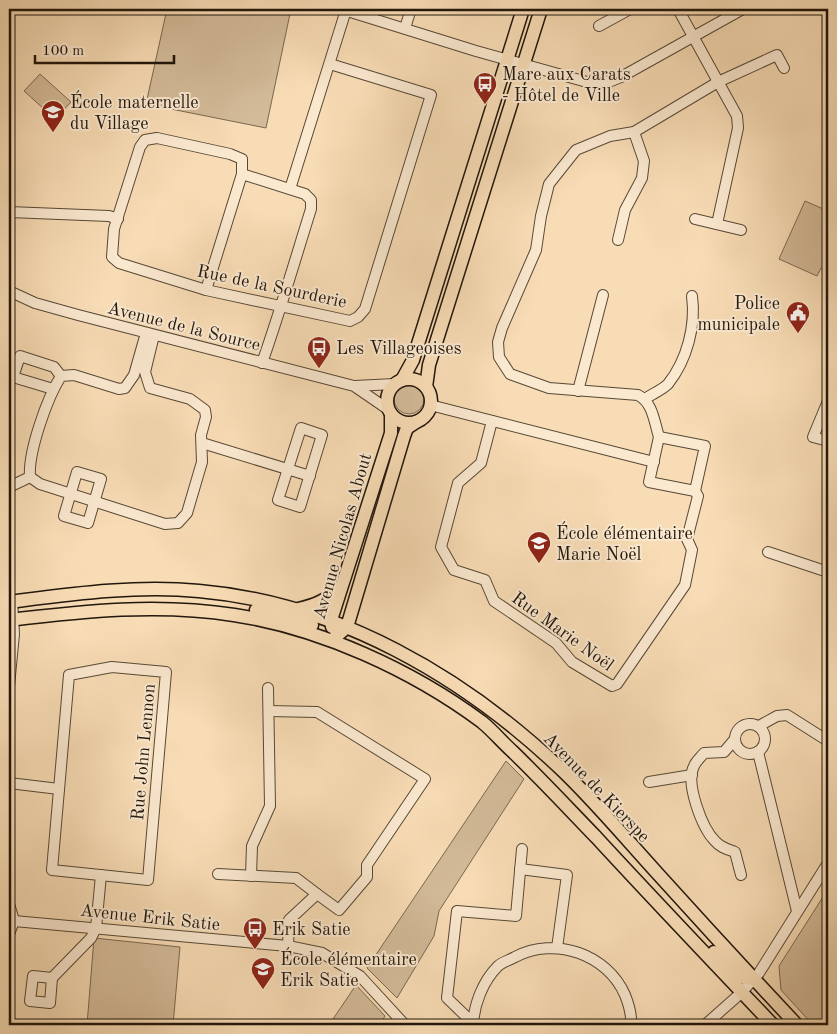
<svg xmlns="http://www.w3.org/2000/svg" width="837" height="1034" viewBox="0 0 837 1034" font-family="'Old Standard TT',serif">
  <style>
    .green { fill: #d3ba98; stroke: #7a6852 }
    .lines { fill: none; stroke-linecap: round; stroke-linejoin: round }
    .minor-casing { stroke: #574836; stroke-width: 12 }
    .major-casing { stroke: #21160c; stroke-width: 15 }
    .minor { stroke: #fae8cf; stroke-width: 10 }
    .major { stroke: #f8dcb5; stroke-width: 12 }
    .labels { text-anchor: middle; stroke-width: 4; stroke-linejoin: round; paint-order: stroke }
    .poi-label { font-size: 18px; fill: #21160c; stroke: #fae8cf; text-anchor: start }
    .street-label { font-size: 18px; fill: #21160c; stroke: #fae8cf }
  </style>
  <rect width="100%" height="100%" fill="#f8dcb5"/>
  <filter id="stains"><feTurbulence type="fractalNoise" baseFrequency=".004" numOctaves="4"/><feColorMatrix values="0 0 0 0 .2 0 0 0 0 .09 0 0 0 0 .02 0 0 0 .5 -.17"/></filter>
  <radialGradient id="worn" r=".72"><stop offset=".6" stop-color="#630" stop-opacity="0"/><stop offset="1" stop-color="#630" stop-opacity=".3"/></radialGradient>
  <!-- green -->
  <g class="green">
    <path d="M167 9H291L266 128 146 104Z"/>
    <path d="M40 74 71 102 55 119 24 91Z"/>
    <path d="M805 201 828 211V271L821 268 817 276 779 259Z"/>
    <circle cx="409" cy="399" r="15"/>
    <path d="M506 761 524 779 439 911 434 936 397 998 367 968Z"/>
    <path d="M828 889V1025H813L781 990 779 966Z"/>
    <path d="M94 938 180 947 173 1025H87Z"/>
    <path d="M356 985 385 1016 380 1025H329Z"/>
  </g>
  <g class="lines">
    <!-- minor casing -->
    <g class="minor-casing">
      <g id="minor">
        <path d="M341 9 476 51 587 82 611 81 621 77 743 9"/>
        <path d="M678 9 737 116 738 128 717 224"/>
        <path d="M599 26 630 9"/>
        <path d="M405 28 411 9"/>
        <path d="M290 189 346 10"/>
        <path d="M9 212 109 216 118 219"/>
        <path d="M695 219 741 230"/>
        <path d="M618 240 625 210 642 178 644 161 634 132"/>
        <path d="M206 290 242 174"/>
        <path d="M9 291 35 303 78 315 354 386 389 410"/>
        <path d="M146 333 134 375 125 388 119 389 74 375 61 376C47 398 28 452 30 477L40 484 165 524 178 523 187 513 202 462 201 435 206 417 205 410 190 399 150 388 145 372 154 335"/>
        <path d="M262 363C280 312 295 260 311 209V200L305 194 242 174V159L230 154 157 138 145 140 140 147 114 229 112 257 119 263 206 290 350 321 358 317 365 309 431 95 330 64"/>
        <path d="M355 386 394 384"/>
        <path d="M53 389 13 377 20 356 54 367 61 376"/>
        <path d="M578 391 603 295"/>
        <path d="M645 399C652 394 662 390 668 384 687 360 696 326 692 296"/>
        <path d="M828 401 813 437 828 441"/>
        <path d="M430 405 654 462"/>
        <path d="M492 421 481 463 458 483 441 547 454 570 485 580 494 601 556 643 572 662 612 686 617 684 685 585 692 550 687 539 698 496 695 491"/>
        <path d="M301 428 322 435 300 507 278 500Z"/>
        <path d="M659 437C654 421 653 403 638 395L549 388 510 374 499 357 498 342 502 328 536 250 541 216 549 184 576 150 610 136 634 132 718 82 777 55 784 68"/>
        <path d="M659 437 705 446 695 491 649 482Z"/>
        <path d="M202 443 310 476"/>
        <path d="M77 472 101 479 88 523 64 516Z"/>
        <path d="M9 487 30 477"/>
        <path d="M768 552 828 572"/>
        <path d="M112 667 166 672 148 880 52 870 69 675Z"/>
        <path d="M9 686 14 634 12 601"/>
        <path d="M269 711 317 712 425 779 367 865V877L339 910 317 894 289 920 288 946"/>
        <circle cx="750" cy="739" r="15"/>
        <path d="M759 726 777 716 787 715 828 741"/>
        <path d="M735 739 724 752 704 753C701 757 696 761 694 766 685 783 702 828 715 841 721 848 727 849 735 852L741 875"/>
        <path d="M758 752 797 911"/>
        <path d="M649 782 692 775"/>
        <path d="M9 783 59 789"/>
        <path d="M520 869 567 875 557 948"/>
        <path d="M218 874 296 878 317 894"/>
        <path d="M251 876 252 846 270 806 268 688"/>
        <path d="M9 904 14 921 9 934"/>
        <path d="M14 921 288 946 322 953 360 976 405 1025"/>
        <path d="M52 978 50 1003 30 1001 33 976 52 978 91 938 96 928 101 875"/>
        <path d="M473 1023 447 998 457 911 516 916 522 849"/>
        <path d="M473 1025C474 1004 483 981 498 966 502 962 510 960 515 957 555 936 607 954 625 995 629 1005 632 1015 631 1025"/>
        <path d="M705 1025 741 993 759 973 828 863"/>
      </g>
    </g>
    <!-- major casing -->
    <g class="major-casing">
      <g id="major">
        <circle cx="409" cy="401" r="22"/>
        <path d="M402 380 413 360 523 9"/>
        <path d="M426 387 429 365 541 9"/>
        <path d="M9 602C72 594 135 585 199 591 338 603 465 677 564 772 597 804 627 840 658 874 704 925 750 975 797 1025"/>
        <path d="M298 609C317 605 327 600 341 586"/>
        <path d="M256 610 312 625"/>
        <path d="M9 620C85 611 158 603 234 615 320 628 412 670 482 722 493 731 502 742 512 751 541 779 568 808 596 837 654 900 714 963 773 1025"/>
        <path d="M332 627 331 620 391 433V414"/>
        <path d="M332 640 347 627 404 436 407 428 416 422"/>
        <path d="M714 952 738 977 754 979"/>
      </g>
    </g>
    <!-- minor -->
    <use href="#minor" class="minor"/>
    <!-- major -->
    <use href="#major" class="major"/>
  </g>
  <!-- icons -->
  <defs>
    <g id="bus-pin" transform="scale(1.25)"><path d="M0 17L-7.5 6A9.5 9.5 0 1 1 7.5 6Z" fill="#8f2418" stroke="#fae8cf"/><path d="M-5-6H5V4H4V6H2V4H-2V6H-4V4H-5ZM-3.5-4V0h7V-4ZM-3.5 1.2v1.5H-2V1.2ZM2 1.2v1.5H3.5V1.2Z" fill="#fff"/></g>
    <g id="school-pin" transform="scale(1.25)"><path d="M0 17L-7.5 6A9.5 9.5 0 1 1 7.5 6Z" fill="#8f2418" stroke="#fae8cf"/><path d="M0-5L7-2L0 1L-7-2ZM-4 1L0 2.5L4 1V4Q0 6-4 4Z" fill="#fff"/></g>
    <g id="civic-pin" transform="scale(1.25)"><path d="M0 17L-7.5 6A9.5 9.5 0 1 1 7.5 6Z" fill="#8f2418" stroke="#fae8cf"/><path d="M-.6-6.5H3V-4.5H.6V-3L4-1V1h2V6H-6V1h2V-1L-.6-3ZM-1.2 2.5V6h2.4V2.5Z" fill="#fff"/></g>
  </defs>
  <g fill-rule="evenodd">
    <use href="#bus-pin" x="485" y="84"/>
    <use href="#school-pin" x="53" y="112"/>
    <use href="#civic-pin" x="798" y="313"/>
    <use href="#bus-pin" x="319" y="348"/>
    <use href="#school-pin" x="539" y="543"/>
    <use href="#bus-pin" x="255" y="929"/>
    <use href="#school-pin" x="263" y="969"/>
  </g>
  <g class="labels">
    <!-- poi labels -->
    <g class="poi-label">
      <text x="502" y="80">Mare aux Carats<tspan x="502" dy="21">- Hôtel de Ville</tspan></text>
      <text x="70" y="108">École maternelle<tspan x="70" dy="21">du Village</tspan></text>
      <text x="780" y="309" text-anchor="end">Police<tspan x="780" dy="21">municipale</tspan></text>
      <text x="336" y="354">Les Villageoises</text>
      <text x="556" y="539">École élémentaire<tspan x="556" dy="21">Marie Noël</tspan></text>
      <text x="272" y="935">Erik Satie</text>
      <text x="280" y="965">École élémentaire<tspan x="280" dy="21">Erik Satie</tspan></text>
    </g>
    <!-- street labels -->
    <g class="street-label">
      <text transform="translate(272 286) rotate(12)" y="6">Rue de la Sourderie</text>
      <text transform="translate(184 326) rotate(14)" y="6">Avenue de la Source</text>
      <text transform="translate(342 536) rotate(-74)" y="6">Avenue Nicolas About</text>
      <text transform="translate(563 631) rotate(36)" y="6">Rue Marie Noël</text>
      <text transform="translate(143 752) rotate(-85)" y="6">Rue John Lennon</text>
      <text transform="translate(597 787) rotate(46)" y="6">Avenue de Kierspe</text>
      <text transform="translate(150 917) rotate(6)" y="6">Avenue Erik Satie</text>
    </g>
  </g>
  <!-- margin -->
  <rect width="837" height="1034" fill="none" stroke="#f8dcb5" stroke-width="30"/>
  <rect x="10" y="10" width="817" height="1014" fill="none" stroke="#21160c" stroke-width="2.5"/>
  <rect x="15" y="15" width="807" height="1004" fill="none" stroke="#21160c"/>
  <!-- scale -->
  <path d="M35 55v8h139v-8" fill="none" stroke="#21160c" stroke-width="2.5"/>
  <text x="42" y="55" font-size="15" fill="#21160c" stroke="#fae8cf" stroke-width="4" paint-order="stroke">100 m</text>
  <rect width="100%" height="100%" filter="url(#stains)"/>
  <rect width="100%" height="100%" fill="url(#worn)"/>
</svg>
